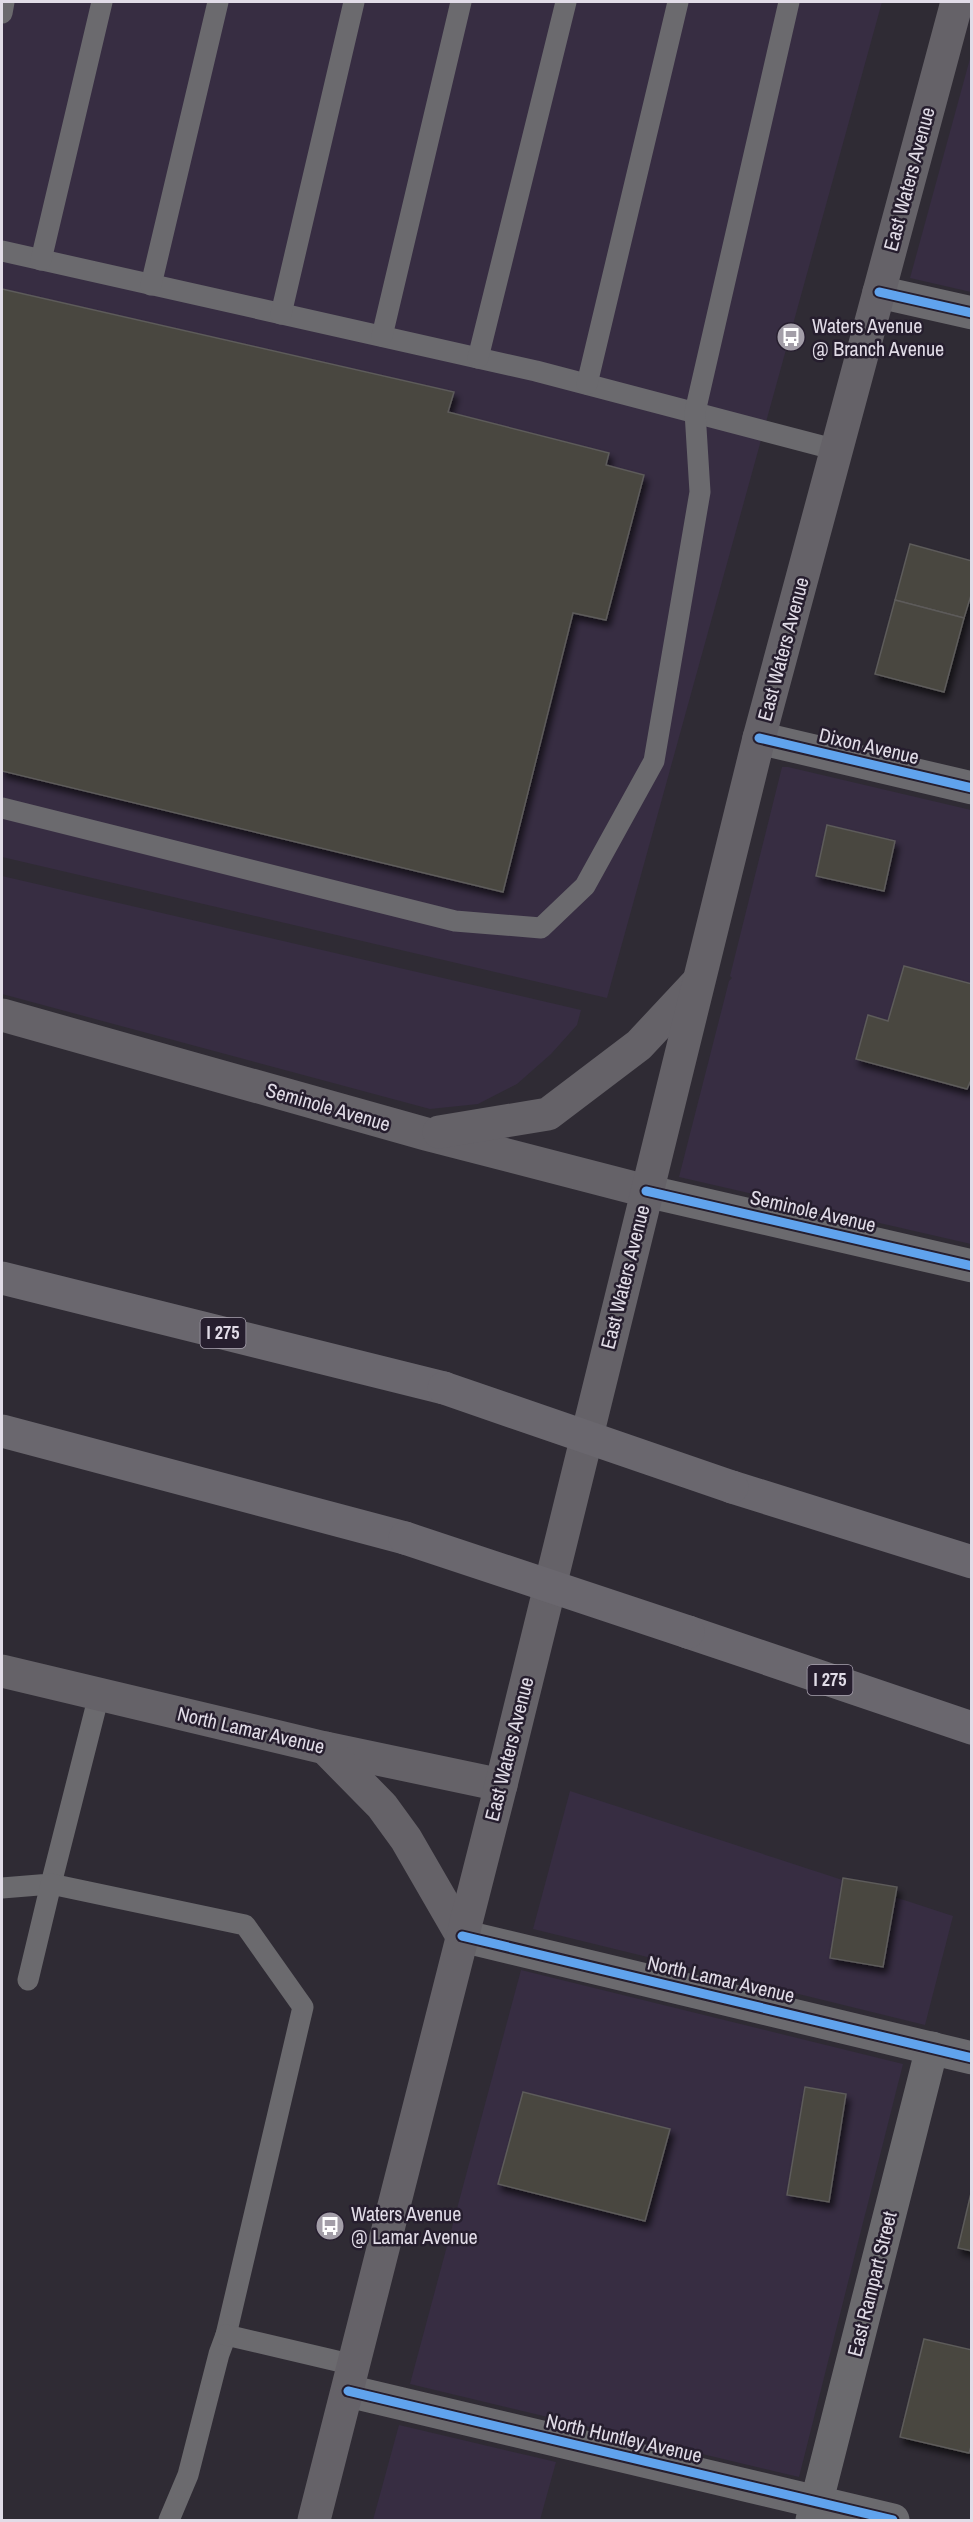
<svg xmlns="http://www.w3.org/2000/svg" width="973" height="2522" viewBox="0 0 973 2522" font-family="'Archivo Narrow',sans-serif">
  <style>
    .built { fill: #372d42 }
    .building { fill: #484640; stroke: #5d5b5a; stroke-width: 1.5; filter: url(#shadow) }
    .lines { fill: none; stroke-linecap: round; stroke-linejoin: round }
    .service { stroke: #6b6a6e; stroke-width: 21 }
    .minor { stroke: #6b6a6e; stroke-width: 33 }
    .secondary { stroke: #656268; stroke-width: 33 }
    .motorway { stroke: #6a676e; stroke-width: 33 }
    .motorway-bridge { stroke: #6a676e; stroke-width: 33 }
    .cycleway-casing { stroke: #261e2e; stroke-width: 13 }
    .cycleway { stroke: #60a3ed; stroke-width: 9 }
    .labels { text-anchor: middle; stroke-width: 5; stroke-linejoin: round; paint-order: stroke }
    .shield { fill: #261e2e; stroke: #a9a3b0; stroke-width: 1.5 }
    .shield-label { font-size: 18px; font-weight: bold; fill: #e1dce7 }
    .street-label { font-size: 20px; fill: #e1dce7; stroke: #261e2e }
    .poi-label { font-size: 20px; fill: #e1dce7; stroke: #261e2e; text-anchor: start }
  </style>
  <defs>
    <filter id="shadow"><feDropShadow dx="3.5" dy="6" stdDeviation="3" flood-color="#0009"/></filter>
  </defs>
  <rect width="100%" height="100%" fill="#2f2b34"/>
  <!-- built -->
  <g class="built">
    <path d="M2 2H882L607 998 2 857Z"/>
    <path d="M971 55V292L910 278Z"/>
    <path d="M782 767H788L971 810V1244L679 1177 729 981 732 978 730 976Z"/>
    <path d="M2 876 581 1010 577 1025 551 1054 517 1084 478 1104 430 1109 2 994Z"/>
    <path d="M570 1791 953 1916 925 2025 533 1929Z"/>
    <path d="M521 1970 903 2064 799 2477 410 2384Z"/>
    <path d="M399 2425 556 2462 540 2520H373Z"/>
  </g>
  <!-- building -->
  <g class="building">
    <path d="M2 289 454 392 448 412 609 453 606 465 644 475 606 620 573 613 503 892 2 771Z"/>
    <path d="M910 544 972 561V592L964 618 895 600Z"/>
    <path d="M895 600 964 618 944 692 875 674Z"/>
    <path d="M827 825 895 841 884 891 816 876Z"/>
    <path d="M904 966 972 984V1078L967 1089 856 1059 868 1015 888 1021Z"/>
    <path d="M843 1878 897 1887 883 1967 830 1958Z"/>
    <path d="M805 2087 846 2094 829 2202 787 2195Z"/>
    <path d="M523 2092 670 2129 645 2221 498 2184Z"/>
    <path d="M972 2189V2251L958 2248Z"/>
    <path d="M924 2339 972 2350V2443L969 2453 900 2437Z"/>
  </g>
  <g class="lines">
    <!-- service -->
    <g class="service">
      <path d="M2 13 4 2"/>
      <path d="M2 251 536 371 837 450"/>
      <path d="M41 260 102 2"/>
      <path d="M151 285 218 2"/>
      <path d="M281 314 354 2"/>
      <path d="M382 336 461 2"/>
      <path d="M478 358 566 2"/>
      <path d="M587 384 678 2"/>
      <path d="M2 808 455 921 541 928 585 886 654 761 700 492 695 412 789 2"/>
      <path d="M2 1888 51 1884 99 1695"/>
      <path d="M28 1980 51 1884 245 1925 303 2007 226 2335 219 2354 188 2475 169 2520"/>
      <path d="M226 2335 354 2365"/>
    </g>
    <!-- minor -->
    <g class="minor">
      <path d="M879 292 972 313"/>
      <path d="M759 738 972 788"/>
      <path d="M646 1191 972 1266"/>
      <path d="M462 1936 972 2058"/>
      <path d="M348 2391 893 2520"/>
      <path d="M812 2520 932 2048"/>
    </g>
    <!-- secondary -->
    <g class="secondary">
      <path d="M2 1015 426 1134 646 1191"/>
      <path d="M439 1132 548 1114 639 1045 696 984"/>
      <path d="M2 1671 325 1748 501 1785"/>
      <path d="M325 1748 382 1806 406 1839 462 1936"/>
      <path d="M314 2520 501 1785 759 738 957 2"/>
    </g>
    <!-- motorway -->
    <g class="motorway">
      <path d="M2 1278 444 1388"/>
      <path d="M2 1431 405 1538"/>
      <path d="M732 1487 972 1562"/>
      <path d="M688 1632 972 1728"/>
    </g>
    <!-- motorway-bridge -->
    <g class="motorway-bridge">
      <path d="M444 1388 732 1487"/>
      <path d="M405 1538 688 1632"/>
    </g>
    <!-- cycleway casing -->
    <g class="cycleway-casing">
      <g id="cycleway">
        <path d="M879 292 972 313"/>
        <path d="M759 738 972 788"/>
        <path d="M646 1191 972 1266"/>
        <path d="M462 1936 972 2058"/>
        <path d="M348 2391 893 2520"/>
      </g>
    </g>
    <!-- cycleway -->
    <use href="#cycleway" class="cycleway"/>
  </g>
  <!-- icons -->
  <defs>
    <g id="bus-disc" transform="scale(1.5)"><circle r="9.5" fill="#a39ea8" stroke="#261e2e"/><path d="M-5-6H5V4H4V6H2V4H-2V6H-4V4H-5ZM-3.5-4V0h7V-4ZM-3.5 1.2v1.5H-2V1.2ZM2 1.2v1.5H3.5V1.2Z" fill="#fff"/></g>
  </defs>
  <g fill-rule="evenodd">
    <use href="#bus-disc" x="791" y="337"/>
    <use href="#bus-disc" x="330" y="2226"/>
  </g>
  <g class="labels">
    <!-- shield labels -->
    <g class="shield">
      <rect x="200.5" y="1318" width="45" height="30" rx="4.5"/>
      <rect x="807.5" y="1665" width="45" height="30" rx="4.5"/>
    </g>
    <g class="shield-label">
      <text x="223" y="1339">I 275</text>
      <text x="830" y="1686">I 275</text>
    </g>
    <!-- street labels -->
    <g class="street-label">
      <text transform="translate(909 179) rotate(-75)" y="7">East Waters Avenue</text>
      <text transform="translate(783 649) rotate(-75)" y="7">East Waters Avenue</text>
      <text transform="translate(869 746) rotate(13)" y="7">Dixon Avenue</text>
      <text transform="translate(328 1107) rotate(16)" y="7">Seminole Avenue</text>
      <text transform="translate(813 1211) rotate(13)" y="7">Seminole Avenue</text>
      <text transform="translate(625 1277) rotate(-76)" y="7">East Waters Avenue</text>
      <text transform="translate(251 1730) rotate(13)" y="7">North Lamar Avenue</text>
      <text transform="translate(509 1749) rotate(-76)" y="7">East Waters Avenue</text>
      <text transform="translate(721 1979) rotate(13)" y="7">North Lamar Avenue</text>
      <text transform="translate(872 2284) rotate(-76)" y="7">East Rampart Street</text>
      <text transform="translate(624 2438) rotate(13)" y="7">North Huntley Avenue</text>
    </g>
    <!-- poi labels -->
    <g class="poi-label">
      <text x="812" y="333">Waters Avenue<tspan x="812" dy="23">@ Branch Avenue</tspan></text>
      <text x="351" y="2221">Waters Avenue<tspan x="351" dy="23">@ Lamar Avenue</tspan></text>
    </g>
  </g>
  <!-- border -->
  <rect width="973" height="2522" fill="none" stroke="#e1dce7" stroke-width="6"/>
</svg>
